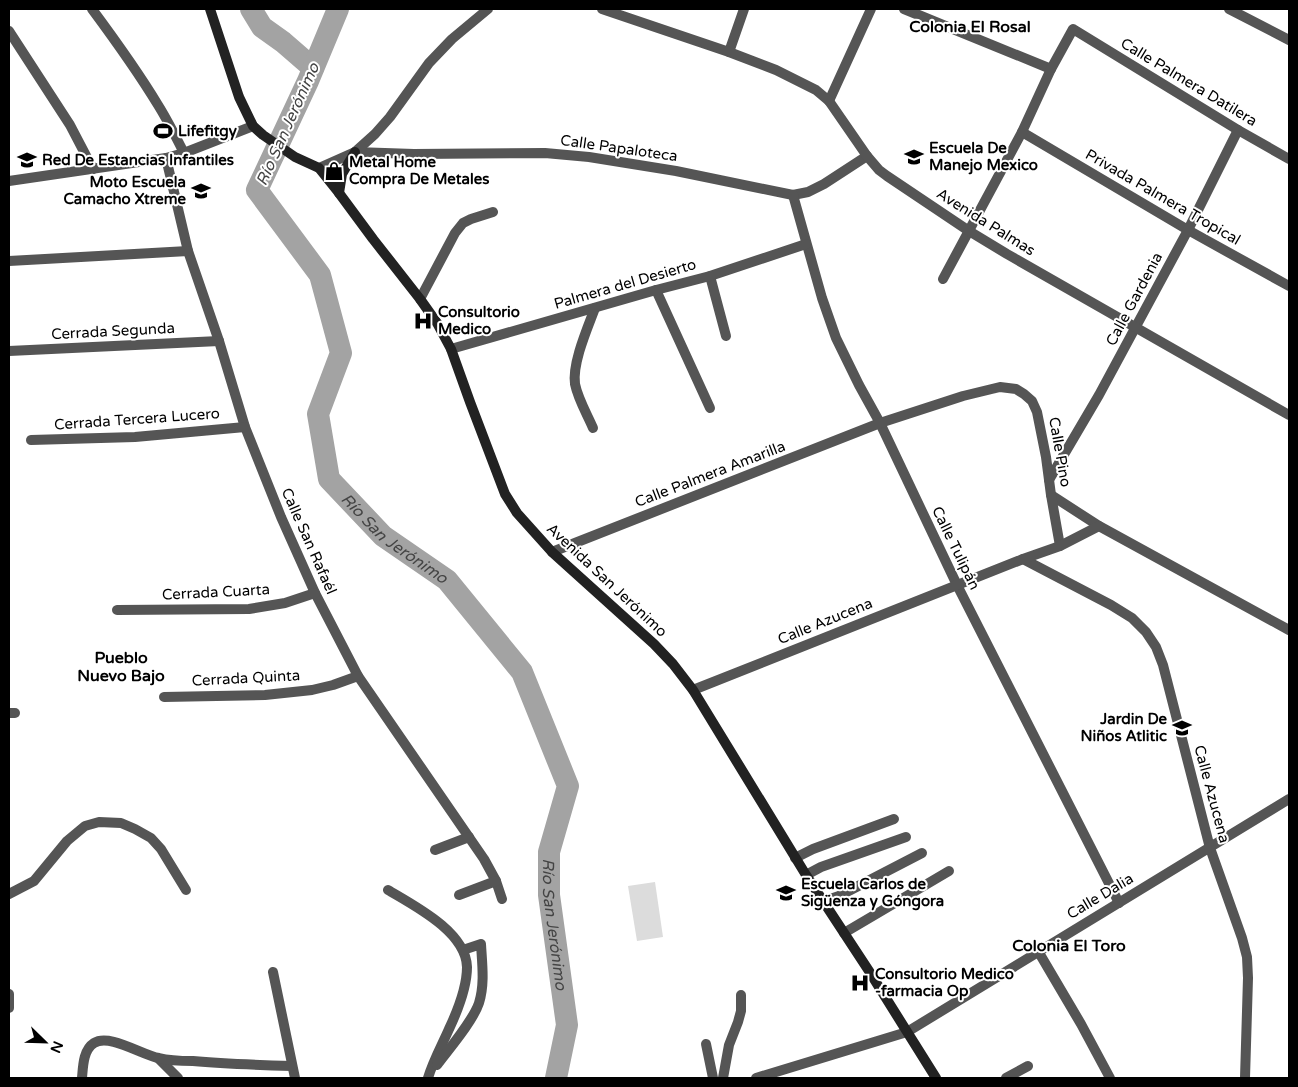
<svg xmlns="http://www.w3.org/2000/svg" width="1298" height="1087" viewBox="0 0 1298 1087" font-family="'Varela Round',sans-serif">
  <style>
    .green { fill: #dcdcdc }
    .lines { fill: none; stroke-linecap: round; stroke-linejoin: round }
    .river { stroke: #a3a3a3; stroke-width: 22 }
    .minor { stroke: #555; stroke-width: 10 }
    .tertiary { stroke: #555; stroke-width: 10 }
    .secondary { stroke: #222; stroke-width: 10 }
    .labels { text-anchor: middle; stroke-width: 4; stroke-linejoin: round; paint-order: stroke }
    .street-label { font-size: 15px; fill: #000; stroke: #fff }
    .poi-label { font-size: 15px; font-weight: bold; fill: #000; stroke: #fff; text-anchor: start }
    .neighbourhood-label { font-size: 16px; font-weight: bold; fill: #000; stroke: #fff }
    .water-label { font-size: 16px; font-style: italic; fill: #444; stroke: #fff }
  </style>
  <rect width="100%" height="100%" fill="#fff"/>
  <!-- green -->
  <path class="green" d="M655 882 663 937 637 941 628 886Z"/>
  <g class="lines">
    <!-- river -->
    <g class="river">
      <path d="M251 9 262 27 283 42 313 68"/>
      <path id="s1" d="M338 9 308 81 257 190 320 275 341 353 318 414 329 479 383 536 447 580 522 672 568 786 549 852V895L567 1025 556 1078"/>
    </g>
    <!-- minor -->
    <g class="minor">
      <path d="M92 9C115 40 138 72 158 105 168 121 176 137 184 153"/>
      <path d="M904 9 1051 69"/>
      <path d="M1229 9 1289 40"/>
      <path d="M9 31 70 125 93 169"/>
      <path d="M729 52 744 9"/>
      <path d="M829 101 871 9"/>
      <path d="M1022 132 1188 230 1289 286"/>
      <path d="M355 152 414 154 545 153 589 157 676 171 793 195 808 192 824 184 867 156"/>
      <path d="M166 158 188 251 219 341 245 427 281 517 315 593 358 676 484 859 496 881 502 899"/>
      <path d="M793 195 822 298 836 338 859 385 880 423 957 585 1119 903"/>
      <path d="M9 261 188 251"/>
      <path d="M710 276 726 336"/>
      <path d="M943 279 1022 132 1051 69 1073 29 1238 130 1289 159"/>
      <path d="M656 290 710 408"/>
      <path d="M420 299 455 233 463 223 471 219 493 212"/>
      <path d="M451 349 656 290 710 276 806 244"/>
      <path d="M9 351 219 341"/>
      <path d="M593 428C587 414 578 399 575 384 572 363 588 327 595 308"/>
      <path d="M31 440 135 437 245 427"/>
      <path d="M1049 480 1099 395 1188 230 1238 130"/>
      <path d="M1051 495 1099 526 1289 630"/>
      <path d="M552 552 880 423 963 396 1000 387 1016 389 1024 394 1032 401 1037 412 1046 457 1051 495 1060 546"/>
      <path d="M1023 559 1111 605 1132 618 1146 632 1156 647 1163 665 1210 848 1242 938 1247 957 1248 978 1245 1078"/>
      <path d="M117 610 249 609 285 603 315 593"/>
      <path d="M693 690 1023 559 1060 546 1099 526"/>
      <path d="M164 697 265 695 312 690 333 685 358 676"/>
      <path d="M9 713H15"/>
      <path d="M435 850 469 837"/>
      <path d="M795 858 813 849 894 819"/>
      <path d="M806 875 821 867 906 837"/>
      <path d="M388 890C415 906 466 932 467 967 467 987 457 1012 449 1029 442 1045 433 1061 428 1078"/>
      <path d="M9 894 34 881 67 841 85 826 99 822 121 823 135 829 151 838 161 849 186 890"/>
      <path d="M459 895 496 881"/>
      <path d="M824 901 839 896 922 853"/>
      <path d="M844 933 949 871"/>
      <path d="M1038 951 1081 1024 1110 1078"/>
      <path d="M273 972 295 1078"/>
      <path d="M9 994V1008"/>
      <path d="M706 1044 713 1078"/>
      <path d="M159 1059 178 1078"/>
      <path d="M437 1065C449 1049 473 1021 479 1003 485 984 482 963 481 944L463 950"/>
      <path d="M82 1078C83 1067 83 1050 94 1043 109 1033 142 1055 159 1058 170 1061 182 1061 193 1061 226 1064 259 1065 292 1066"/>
      <path d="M723 1078 729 1045 738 1022 741 1011V995"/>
      <path d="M756 1078 907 1032 1289 799"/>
      <path d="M1006 1078 1028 1066"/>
    </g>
    <!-- tertiary -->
    <g class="tertiary">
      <path d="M602 9 729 52 776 70 816 90 829 101 867 156 879 170 887 176 969 231 1007 254 1289 415"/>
      <path d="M319 168 355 152 375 134 390 117 429 63 452 39 488 9"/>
      <path d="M9 181 166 158 184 153 253 126"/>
    </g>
    <!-- secondary -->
    <g class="secondary">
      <path d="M210 9 239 97 253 126 263 135 295 157 319 168 339 193 373 239 420 299 437 323 451 349 470 402 505 494 517 513 552 552 654 644 673 664 693 690 806 875 869 971 936 1078"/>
      <path d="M339 193 342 174 355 152"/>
    </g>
  </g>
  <!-- icons -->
  <defs>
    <g id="stadium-bare" transform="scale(1.5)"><path d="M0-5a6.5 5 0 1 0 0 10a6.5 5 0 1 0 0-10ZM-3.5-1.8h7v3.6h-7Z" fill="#000" stroke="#fff" stroke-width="2.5" paint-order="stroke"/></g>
    <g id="school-bare" transform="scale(1.5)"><path d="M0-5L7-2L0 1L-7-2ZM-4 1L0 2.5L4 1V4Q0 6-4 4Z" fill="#000" stroke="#fff" stroke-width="2.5" paint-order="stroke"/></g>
    <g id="shop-bare" transform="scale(1.5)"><path d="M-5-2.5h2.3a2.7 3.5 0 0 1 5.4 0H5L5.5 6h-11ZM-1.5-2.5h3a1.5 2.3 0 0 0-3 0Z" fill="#000" stroke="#fff" stroke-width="2.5" paint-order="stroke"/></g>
    <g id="hospital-bare" transform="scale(1.5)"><path d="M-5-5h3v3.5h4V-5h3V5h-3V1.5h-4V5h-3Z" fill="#000" stroke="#fff" stroke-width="2.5" paint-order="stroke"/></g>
  </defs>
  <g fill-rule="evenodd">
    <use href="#stadium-bare" x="163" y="131"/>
    <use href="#school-bare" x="914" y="157"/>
    <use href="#school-bare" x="27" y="160"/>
    <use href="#shop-bare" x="334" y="171"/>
    <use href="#school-bare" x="201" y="191"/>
    <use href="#hospital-bare" x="423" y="321"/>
    <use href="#school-bare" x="1182" y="728"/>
    <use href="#school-bare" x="786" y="893"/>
    <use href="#hospital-bare" x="860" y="983"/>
  </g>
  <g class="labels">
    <!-- street labels -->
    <g class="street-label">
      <text transform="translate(1189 82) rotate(31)" y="5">Calle Palmera Datilera</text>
      <text transform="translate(619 148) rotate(8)" y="5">Calle Papaloteca</text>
      <text transform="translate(1163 197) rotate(30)" y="5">Privada Palmera Tropical</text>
      <text transform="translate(986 222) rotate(32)" y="5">Avenida Palmas</text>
      <text transform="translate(625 284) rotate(-16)" y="5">Palmera del Desierto</text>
      <text transform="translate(1134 299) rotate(-62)" y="5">Calle Gardenia</text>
      <text transform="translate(113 331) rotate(-3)" y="5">Cerrada Segunda</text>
      <text transform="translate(137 419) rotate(-4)" y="5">Cerrada Tercera Lucero</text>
      <text transform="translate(1060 452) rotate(80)" y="5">Calle Pino</text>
      <text transform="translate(710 474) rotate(-21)" y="5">Calle Palmera Amarilla</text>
      <text transform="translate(309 541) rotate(66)" y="5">Calle San Rafaél</text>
      <text transform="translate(956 548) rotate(64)" y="5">Calle Tulipán</text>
      <text transform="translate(607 580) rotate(43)" y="5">Avenida San Jerónimo</text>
      <text transform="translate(216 592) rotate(-3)" y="5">Cerrada Cuarta</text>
      <text transform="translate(825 621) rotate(-22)" y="5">Calle Azucena</text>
      <text transform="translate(246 678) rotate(-3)" y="5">Cerrada Quinta</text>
      <text transform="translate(1212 794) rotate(75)" y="5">Calle Azucena</text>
      <text transform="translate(1100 896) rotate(-31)" y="5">Calle Dalia</text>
    </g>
    <!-- poi labels -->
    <g class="poi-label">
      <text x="178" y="136">Lifefitgy</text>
      <text x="929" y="153">Escuela De<tspan x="929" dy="17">Manejo Mexico</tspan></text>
      <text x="42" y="165">Red De Estancias Infantiles</text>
      <text x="349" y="167">Metal Home<tspan x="349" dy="17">Compra De Metales</tspan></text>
      <text x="186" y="187" text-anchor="end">Moto Escuela<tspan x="186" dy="17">Camacho Xtreme</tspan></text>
      <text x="438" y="317">Consultorio<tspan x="438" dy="17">Medico</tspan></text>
      <text x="1167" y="724" text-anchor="end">Jardin De<tspan x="1167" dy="17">Niños Atlitic</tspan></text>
      <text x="801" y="889">Escuela Carlos de<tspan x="801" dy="17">Sigüenza y Góngora</tspan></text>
      <text x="875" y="979">Consultorio Medico<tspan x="875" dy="17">-farmacia Op</tspan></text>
    </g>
    <!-- neighbourhood labels -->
    <g class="neighbourhood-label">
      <text x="970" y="32">Colonia El Rosal</text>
      <text x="121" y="663">Pueblo<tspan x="121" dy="18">Nuevo Bajo</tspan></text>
      <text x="1069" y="951">Colonia El Toro</text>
    </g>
    <!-- water labels -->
    <g class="water-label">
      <text transform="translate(287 124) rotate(-66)" y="6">Río San Jerónimo</text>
      <text dy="6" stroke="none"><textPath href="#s1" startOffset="605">Río San Jerónimo</textPath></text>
      <text dy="6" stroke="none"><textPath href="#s1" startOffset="1055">Río San Jerónimo</textPath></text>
    </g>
  </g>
  <!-- border -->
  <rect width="1298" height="1087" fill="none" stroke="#000000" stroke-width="20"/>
  <!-- north arrow -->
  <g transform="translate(45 1042) rotate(113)" stroke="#ffffff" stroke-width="4" paint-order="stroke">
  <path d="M0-4L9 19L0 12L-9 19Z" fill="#000000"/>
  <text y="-8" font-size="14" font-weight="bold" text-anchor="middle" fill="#000000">N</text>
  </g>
</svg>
